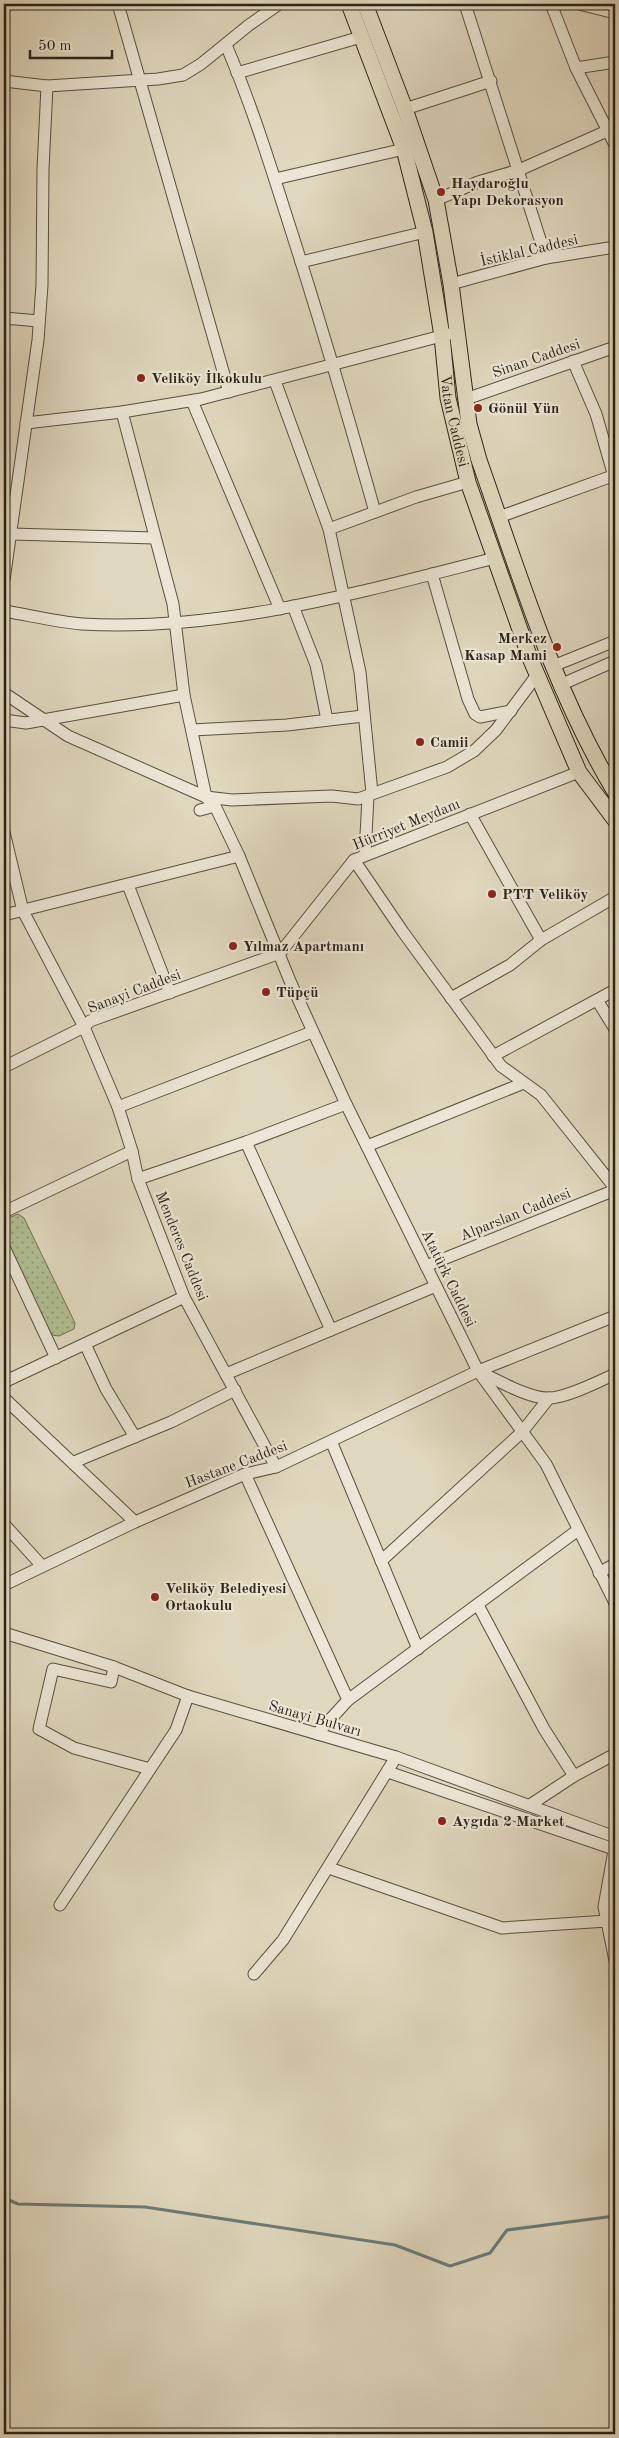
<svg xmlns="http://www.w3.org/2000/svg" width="619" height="2438" viewBox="0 0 619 2438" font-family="'Old Standard TT',serif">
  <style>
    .grass { fill: url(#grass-dots); stroke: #6d7156 }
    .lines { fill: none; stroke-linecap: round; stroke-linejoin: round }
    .stream { stroke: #6b7c79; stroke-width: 3 }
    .minor-casing { stroke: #585042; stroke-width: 13 }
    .major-casing { stroke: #2a2318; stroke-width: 17 }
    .minor { stroke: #ebe6d5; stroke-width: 11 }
    .major { stroke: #e0d8be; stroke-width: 15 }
    .poi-dot { fill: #8f2418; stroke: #ebe6d5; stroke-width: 2 }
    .labels { text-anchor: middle; stroke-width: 4.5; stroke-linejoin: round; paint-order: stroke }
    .poi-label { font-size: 15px; font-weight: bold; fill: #2a2318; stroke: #ebe6d5; text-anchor: start }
    .street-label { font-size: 15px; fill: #2a2318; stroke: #ebe6d5 }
  </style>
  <defs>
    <pattern id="grass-dots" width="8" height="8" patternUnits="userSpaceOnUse" patternTransform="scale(1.25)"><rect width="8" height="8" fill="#b0bf93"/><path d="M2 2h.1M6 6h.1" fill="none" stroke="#8f9b77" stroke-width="1.8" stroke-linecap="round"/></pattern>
  </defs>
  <rect width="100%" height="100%" fill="#e0d8be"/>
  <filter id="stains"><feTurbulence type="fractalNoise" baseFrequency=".004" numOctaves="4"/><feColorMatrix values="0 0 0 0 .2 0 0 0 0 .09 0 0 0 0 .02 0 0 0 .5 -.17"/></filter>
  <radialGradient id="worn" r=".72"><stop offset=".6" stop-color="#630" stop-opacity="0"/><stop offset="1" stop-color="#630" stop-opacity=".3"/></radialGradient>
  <!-- grass -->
  <path class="grass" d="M18 1214 24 1218 75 1323 74 1329 59 1336 52 1335 4 1244V1220Z"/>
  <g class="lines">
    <!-- stream -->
    <path class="stream" d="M4 2198 18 2204 145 2207 395 2245 450 2266 490 2253 507 2230 615 2216"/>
    <!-- minor casing -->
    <g class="minor-casing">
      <g id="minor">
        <path d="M118 4 229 392"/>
        <path d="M465 4 546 258"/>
        <path d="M551 4 576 68 615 145"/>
        <path d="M579 4 615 13"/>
        <path d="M226 45C251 103 270 164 289 224 320 320 348 416 375 512"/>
        <path d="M576 68 615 62"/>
        <path d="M237 73 361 37"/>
        <path d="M4 81 47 86 158 79 183 75 201 64 249 25 279 4"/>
        <path d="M405 109 491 81"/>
        <path d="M275 179 404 149"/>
        <path d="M436 200 478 182 519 170 607 131"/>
        <path d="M301 262 425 232"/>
        <path d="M451 284 546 258 615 247"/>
        <path d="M4 318 39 321"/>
        <path d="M573 361 596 414 615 480"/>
        <path d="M275 381 329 529 360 672 372 793"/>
        <path d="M466 399 615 347"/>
        <path d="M192 401 280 609"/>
        <path d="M122 412 173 604 184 695 206 797 215 806 239 856 290 981 346 1104 478 1371 546 1464 615 1603"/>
        <path d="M26 423 122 412 201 399 449 334"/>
        <path d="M499 517 615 475"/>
        <path d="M329 529 416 497 468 482"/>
        <path d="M11 534 155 538"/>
        <path d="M432 574 468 699 475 714 480 717 511 711"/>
        <path d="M4 580 38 340 42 285 43 169 47 86"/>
        <path d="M293 606 316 665 327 720"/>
        <path d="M4 611C29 615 56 622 82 624 221 632 361 592 495 558"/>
        <path d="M553 666 615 641"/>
        <path d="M560 685 615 661"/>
        <path d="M4 693 68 736 206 797 232 800 332 796 358 799 447 767 474 751 496 730 537 675"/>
        <path d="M4 720 26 723 184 695"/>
        <path d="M192 730 287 725 363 716"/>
        <path d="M200 810 215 806"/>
        <path d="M470 814 541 940"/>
        <path d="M4 832 23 911 84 1027 118 1107 132 1151 138 1179 184 1297 276 1467"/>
        <path d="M365 855 368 796"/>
        <path d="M354 860 403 932 501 1066 541 1095 615 1188"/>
        <path d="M128 885 170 993"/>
        <path d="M4 915 239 856"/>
        <path d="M280 953 354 860 579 772"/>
        <path d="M451 998 510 965 541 940 615 897"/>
        <path d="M597 1000 615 1029"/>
        <path d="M493 1056 615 990"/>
        <path d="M4 1067 84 1027 90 1021 280 953"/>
        <path d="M118 1107 312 1032"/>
        <path d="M246 1142 331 1330"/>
        <path d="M367 1146 524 1083"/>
        <path d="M138 1179 246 1142 346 1104"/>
        <path d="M4 1212 132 1151"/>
        <path d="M4 1247 56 1358"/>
        <path d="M426 1266 615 1190"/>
        <path d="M85 1344 106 1389 135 1437"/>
        <path d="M480 1372C497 1380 530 1399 549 1398 566 1398 600 1381 615 1374"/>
        <path d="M226 1374 436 1286"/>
        <path d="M4 1382 184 1297"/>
        <path d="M4 1398 135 1522"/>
        <path d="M331 1441 418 1649"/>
        <path d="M74 1462 171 1422 235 1390"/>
        <path d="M245 1474 348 1700"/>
        <path d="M4 1524 42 1566"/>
        <path d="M381 1561 522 1432 549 1398"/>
        <path d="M599 1573 615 1564"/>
        <path d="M4 1585 135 1522 245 1474 276 1467 478 1371 615 1316"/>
        <path d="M478 1605 544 1729 574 1776"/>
        <path d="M4 1633 114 1667 188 1696 396 1757 615 1837"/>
        <path d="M114 1667 111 1682 53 1669 39 1729 74 1748 150 1769"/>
        <path d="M317 1734 348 1700 578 1530"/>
        <path d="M388 1772 614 1849"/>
        <path d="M530 1805 574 1776 615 1754"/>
        <path d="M615 1845 604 1907 615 1961"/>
        <path d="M329 1868 502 1928 607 1921"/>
        <path d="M60 1905 176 1730 188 1696"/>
        <path d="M254 1974 283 1940 396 1757"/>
      </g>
    </g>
    <!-- major casing -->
    <g class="major-casing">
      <g id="major">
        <path id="s1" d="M349 4 404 149 425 232 442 336 448 398 468 482 530 658 579 772 615 820"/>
        <path d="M365 4 405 109 436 200 451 284 469 424 479 460C519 573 553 689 615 792"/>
      </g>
    </g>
    <!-- minor -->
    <use href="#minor" class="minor"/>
    <!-- major -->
    <use href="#major" class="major"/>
  </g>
  <!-- markers -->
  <g class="poi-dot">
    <circle cx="441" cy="192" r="5"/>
    <circle cx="141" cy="378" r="5"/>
    <circle cx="478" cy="408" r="5"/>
    <circle cx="557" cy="647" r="5"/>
    <circle cx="420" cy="742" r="5"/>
    <circle cx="492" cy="894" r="5"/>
    <circle cx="233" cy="946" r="5"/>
    <circle cx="266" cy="992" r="5"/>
    <circle cx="155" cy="1597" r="5"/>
    <circle cx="442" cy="1821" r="5"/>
  </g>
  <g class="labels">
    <!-- poi labels -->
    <g class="poi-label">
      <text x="451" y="188">Haydaroğlu<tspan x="451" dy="17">Yapı Dekorasyon</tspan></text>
      <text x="151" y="383">Veliköy İlkokulu</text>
      <text x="488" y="413">Gönül Yün</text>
      <text x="547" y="643" text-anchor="end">Merkez<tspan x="547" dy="17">Kasap Mami</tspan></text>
      <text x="430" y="747">Camii</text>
      <text x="502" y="899">PTT Veliköy</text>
      <text x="243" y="951">Yılmaz Apartmanı</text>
      <text x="276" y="997">Tüpçü</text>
      <text x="165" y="1593">Veliköy Belediyesi<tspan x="165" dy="17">Ortaokulu</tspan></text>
      <text x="452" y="1826">Aygıda 2 Market</text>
    </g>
    <!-- street labels -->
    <g class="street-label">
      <text transform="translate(529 250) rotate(-13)" y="5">İstiklal Caddesi</text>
      <text transform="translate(536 358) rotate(-19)" y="5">Sinan Caddesi</text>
      <text dy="5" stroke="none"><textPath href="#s1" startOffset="432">Vatan Caddesi</textPath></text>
      <text transform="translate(406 824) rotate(-22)" y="5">Hürriyet Meydanı</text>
      <text transform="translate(134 991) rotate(-21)" y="5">Sanayi Caddesi</text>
      <text transform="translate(515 1214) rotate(-22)" y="5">Alparslan Caddesi</text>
      <text transform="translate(182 1246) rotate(68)" y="5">Menderes Caddesi</text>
      <text transform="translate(449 1278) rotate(64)" y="5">Atatürk Caddesi</text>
      <text transform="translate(236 1464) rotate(-21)" y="5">Hastane Caddesi</text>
      <text transform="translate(315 1718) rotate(16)" y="5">Sanayi Bulvarı</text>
    </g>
  </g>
  <!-- margin -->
  <rect width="619" height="2438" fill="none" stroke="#e0d8be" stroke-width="20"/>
  <rect x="5" y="5" width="609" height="2428" fill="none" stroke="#2a2318" stroke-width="2.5"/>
  <rect x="10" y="10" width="599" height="2418" fill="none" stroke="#2a2318"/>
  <!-- scale -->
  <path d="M30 50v8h82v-8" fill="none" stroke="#2a2318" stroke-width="2.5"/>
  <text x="38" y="50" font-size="15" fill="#2a2318" stroke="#ebe6d5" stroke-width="4" paint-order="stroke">50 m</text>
  <rect width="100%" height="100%" filter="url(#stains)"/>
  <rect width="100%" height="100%" fill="url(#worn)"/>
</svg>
